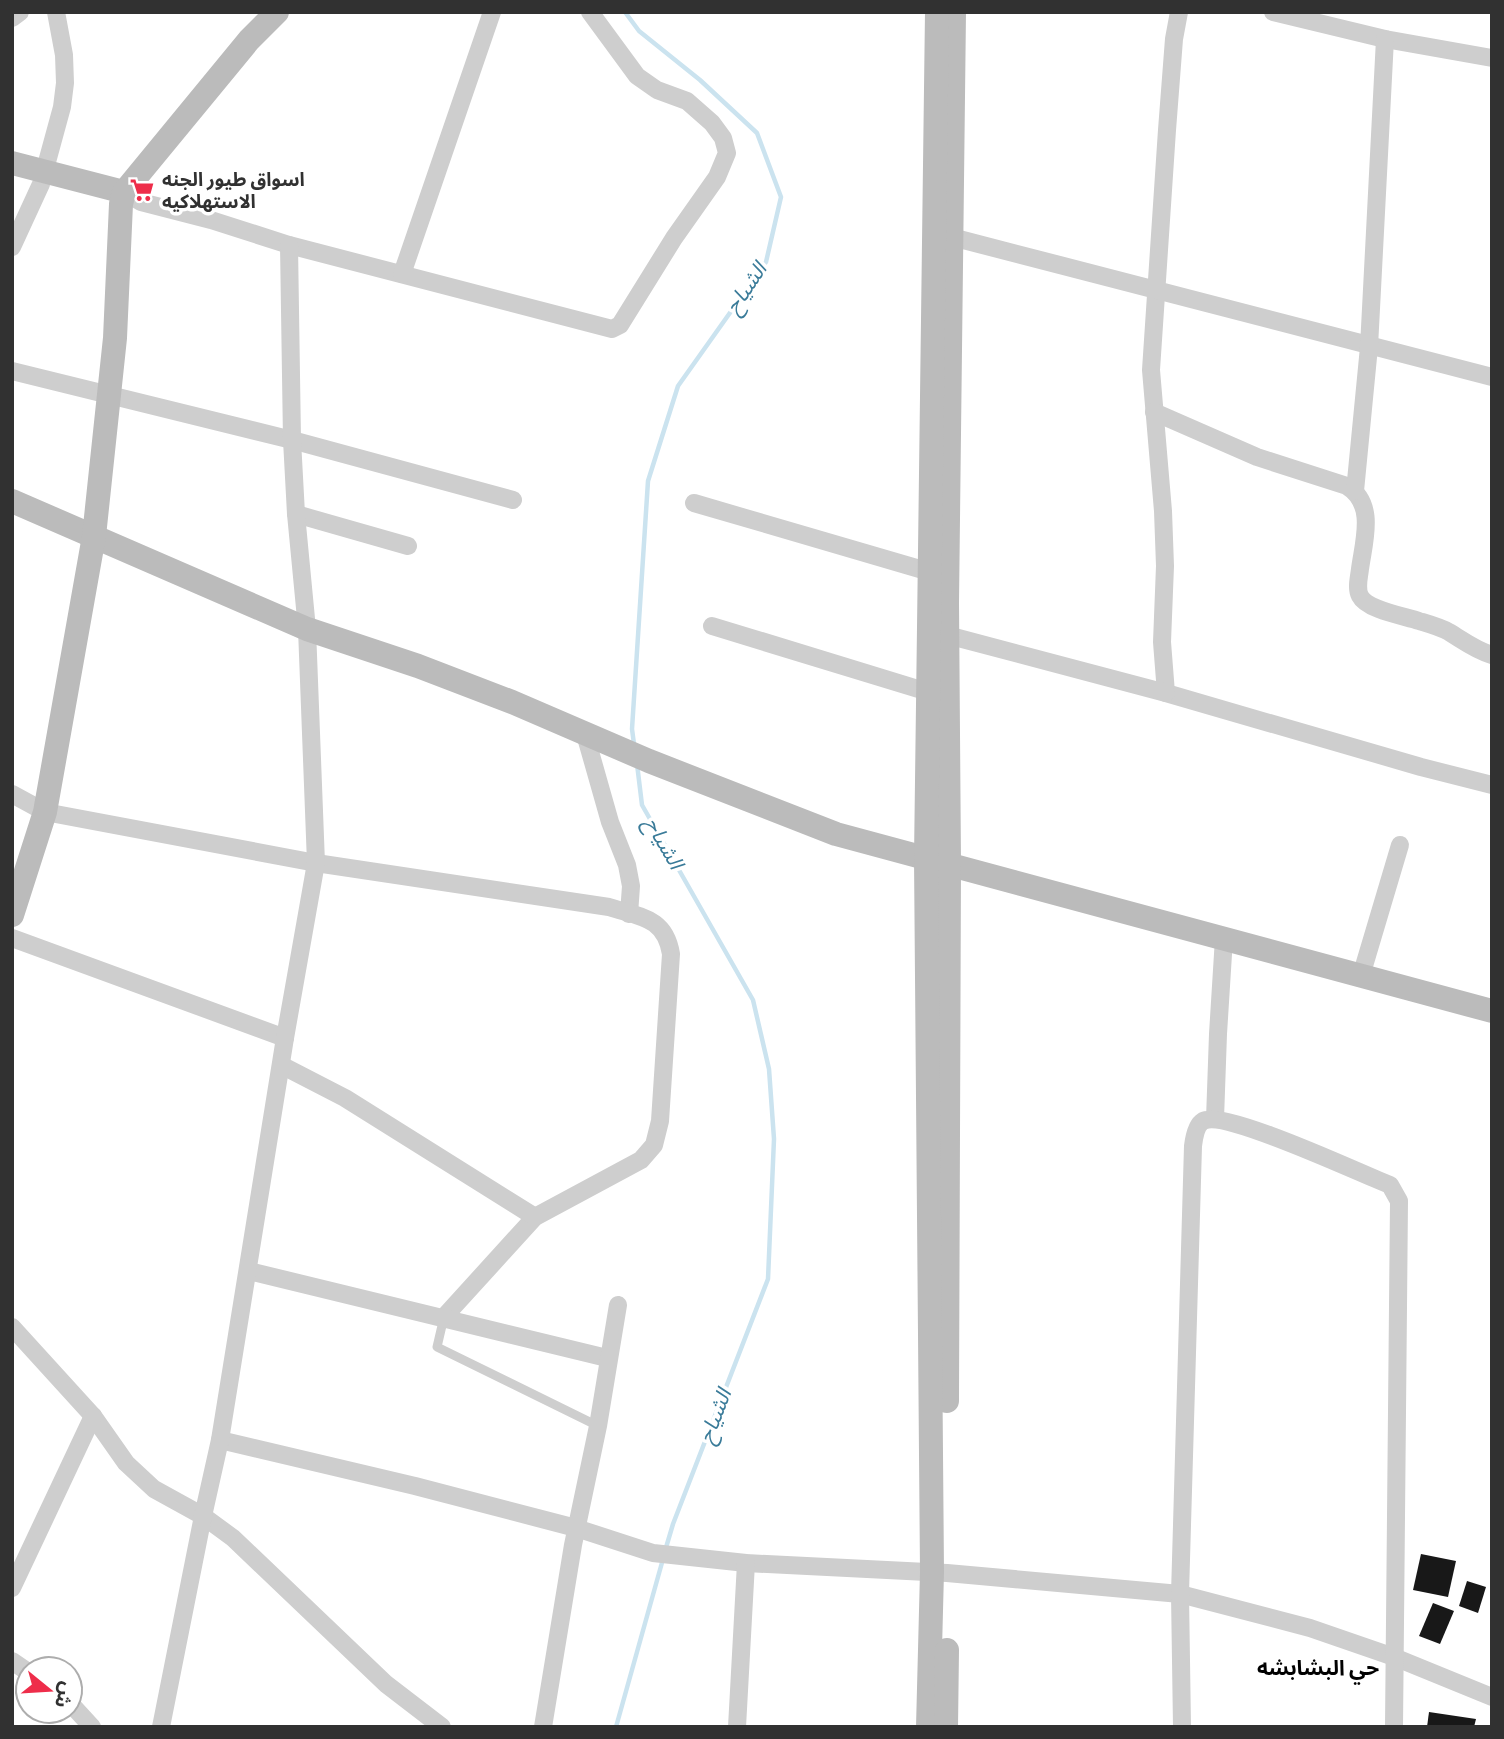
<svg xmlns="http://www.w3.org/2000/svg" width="1504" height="1739" viewBox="0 0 1504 1739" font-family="'Fira Sans Condensed','Noto Sans Arabic',sans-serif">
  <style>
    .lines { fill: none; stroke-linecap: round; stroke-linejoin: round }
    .stream { stroke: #cbe3ef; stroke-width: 4.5 }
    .building { fill: #181818 }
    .lane { stroke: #cecece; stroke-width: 9 }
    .street { stroke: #cecece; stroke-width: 18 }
    .secondary { stroke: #bbb; stroke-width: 24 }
    .labels { text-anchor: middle; stroke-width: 7; stroke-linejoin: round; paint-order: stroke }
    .poi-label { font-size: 19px; font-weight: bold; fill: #313131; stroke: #fff; text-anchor: start }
    .water-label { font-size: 21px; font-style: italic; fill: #3a7b99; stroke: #fff }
    .neighbourhood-label { font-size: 21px; font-weight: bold; fill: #000; stroke: #fff }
  </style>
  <rect width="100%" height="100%" fill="#fff"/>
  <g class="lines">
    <!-- stream -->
    <g class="stream">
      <path d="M625 12 639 31 700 80 757 133 781 197 766 262 678 386 648 481 632 729 634 744"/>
      <path d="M637 764 642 805 753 1000 769 1069 774 1139 768 1279 673 1524 665 1551"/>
      <path d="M616 1727 663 1559"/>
    </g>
  </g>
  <!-- building -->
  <g class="building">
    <path d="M1421 1554 1456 1561 1448 1597 1413 1590Z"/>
    <path d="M1467 1581 1486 1587 1478 1613 1459 1606Z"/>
    <path d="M1433 1603 1454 1611 1440 1644 1419 1636Z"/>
    <path d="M1429 1712 1476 1719 1474 1727H1427Z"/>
  </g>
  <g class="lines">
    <!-- lane -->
    <path class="lane" d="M444 1317 437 1347 598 1426"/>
    <!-- street -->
    <g class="street">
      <path d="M1179 12 1174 39 1167 130 1151 370 1163 511 1165 566 1162 642 1166 693 1421 767 1492 785"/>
      <path d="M1273 12 1385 39 1492 58"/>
      <path d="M12 18 20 12"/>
      <path d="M124 192 141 202 211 220 289 245 612 329 620 325 674 238 717 177 727 153 723 138 712 123 687 101 657 90 637 76 590 12"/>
      <path d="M940 234 1492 377"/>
      <path d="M12 247 41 184 62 107 65 83 64 55 56 12"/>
      <path d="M402 274 492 12"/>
      <path d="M12 371 292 440 513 500"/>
      <path d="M1154 412 1257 457 1347 486C1376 504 1364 540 1360 569 1359 578 1356 588 1360 596 1367 610 1404 616 1419 621 1429 624 1440 627 1449 632 1464 641 1475 650 1492 655"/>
      <path d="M1355 491 1369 347 1385 39"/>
      <path d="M694 503 930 572"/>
      <path d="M296 514 408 546"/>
      <path d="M712 626 928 692"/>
      <path d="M947 635 1166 693"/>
      <path d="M585 734 610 822 627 865 631 886 629 914"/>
      <path d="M12 794 45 812 316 863 609 907C640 917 665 917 671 954L660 1121 654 1145 641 1160 535 1217 444 1317"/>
      <path d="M12 938 285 1038"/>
      <path d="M1361 976 1400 845"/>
      <path d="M281 1065 345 1098 535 1217"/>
      <path d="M1215 1119 1218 1034 1224 938"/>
      <path d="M249 1271 607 1358"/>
      <path d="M12 1327 93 1416 126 1463 154 1489 203 1516 233 1538 386 1684 442 1727"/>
      <path d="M220 1440 415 1486 576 1528 653 1553 746 1563 947 1573 1180 1594 1310 1628 1394 1657 1492 1697"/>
      <path d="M12 1588 93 1416"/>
      <path d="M12 1661 28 1672"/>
      <path d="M70 1703 92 1727"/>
      <path d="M161 1727 203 1516 220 1440 285 1038 316 863 307 629 296 514 292 440 289 245"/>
      <path d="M543 1727 573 1545 598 1426 618 1305"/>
      <path d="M737 1727 746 1563"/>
      <path d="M1182 1727 1180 1594 1193 1146C1194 1138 1196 1125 1203 1121 1224 1110 1351 1169 1378 1180L1390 1185 1399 1201 1394 1727"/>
    </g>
    <!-- secondary -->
    <g class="secondary">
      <path d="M12 163 124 192"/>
      <path d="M12 501 307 629 418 666 512 702 649 761 836 834 1492 1011"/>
      <path d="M12 915 45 812 94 536 115 338 121 204 124 192 249 40 277 12"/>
      <path d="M947 1401 949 864 947 603 954 12"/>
      <path d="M928 1727 932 1572 926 858 937 12"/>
      <path d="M946 1727 947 1650"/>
    </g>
  </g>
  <!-- icons -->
  <defs>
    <g id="supermarket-bare" transform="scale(1.89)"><path d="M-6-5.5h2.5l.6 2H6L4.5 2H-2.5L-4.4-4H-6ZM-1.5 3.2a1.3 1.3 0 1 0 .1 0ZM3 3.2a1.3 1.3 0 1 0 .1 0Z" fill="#ee2d4a" stroke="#fff" stroke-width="2.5" paint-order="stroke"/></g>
  </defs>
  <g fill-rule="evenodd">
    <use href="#supermarket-bare" x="142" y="190"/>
  </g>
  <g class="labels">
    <!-- poi labels -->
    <g class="poi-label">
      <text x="162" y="186">اسواق طيور الجنه<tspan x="162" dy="22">الاستهلاكيه</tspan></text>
    </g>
    <!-- water labels -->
    <g class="water-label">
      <text transform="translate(746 288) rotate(-56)" y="7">الشياح</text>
      <text transform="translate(664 843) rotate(60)" y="7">الشياح</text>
      <text transform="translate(715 1416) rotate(-69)" y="7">الشياح</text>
    </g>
    <!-- neighbourhood labels -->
    <g class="neighbourhood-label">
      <text x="1318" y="1675">حي البشابشه</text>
    </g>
  </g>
  <!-- border -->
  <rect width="1504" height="1739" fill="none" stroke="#313131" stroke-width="28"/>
  <!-- north arrow -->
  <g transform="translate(49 1690) rotate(108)"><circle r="33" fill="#ffffff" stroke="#adadad" stroke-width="2"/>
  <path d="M0-5L12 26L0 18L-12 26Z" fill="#ee2d4a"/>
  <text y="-10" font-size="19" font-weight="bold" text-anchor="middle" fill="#313131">ش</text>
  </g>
</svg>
